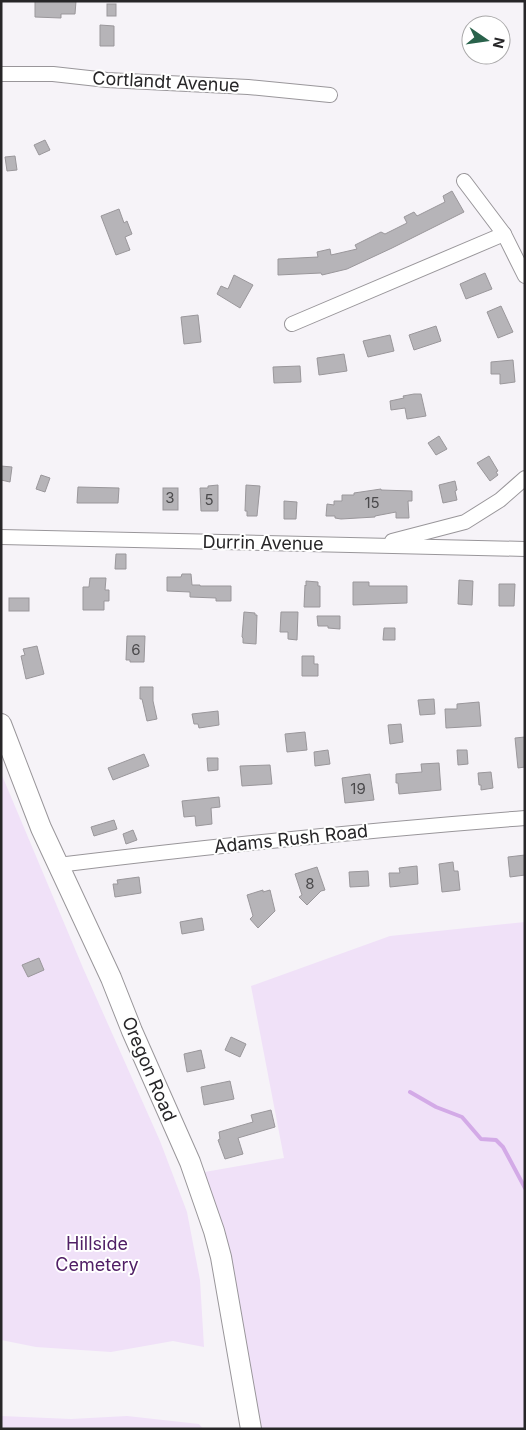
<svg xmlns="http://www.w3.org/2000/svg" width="526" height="1430" viewBox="0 0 526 1430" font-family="Inter,sans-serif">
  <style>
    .green { fill: #f0e1f8 }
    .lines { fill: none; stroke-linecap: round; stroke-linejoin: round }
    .stream { stroke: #d3aae7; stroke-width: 4 }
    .building { fill: #b6b4b8; stroke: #9a979b }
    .street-casing { stroke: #99969a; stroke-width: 16 }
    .secondary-casing { stroke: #99969a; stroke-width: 22 }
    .street { stroke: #fff; stroke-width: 14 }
    .secondary { stroke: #fff; stroke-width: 20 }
    .labels { text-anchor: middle; stroke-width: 4; stroke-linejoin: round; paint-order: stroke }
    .number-label { font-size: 15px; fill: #4b4a4c }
    .street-label { font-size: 18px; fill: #272628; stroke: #fff }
    .park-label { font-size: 18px; fill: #512066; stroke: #fff }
  </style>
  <rect width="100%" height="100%" fill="#f6f3f8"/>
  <!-- green -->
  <g class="green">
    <path d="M1 773 83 968 160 1141 187 1212 200 1280 204 1347 173 1341 111 1352 36 1347 1 1340Z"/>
    <path d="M525 922V1429H253L199 1173 284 1158 251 986 390 936Z"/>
    <path d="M1 1416 71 1419 127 1416 199 1424 203 1429H1Z"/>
  </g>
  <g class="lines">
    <!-- stream -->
    <path class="stream" d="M410 1092 436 1107 462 1117 481 1139 496 1140 503 1147 525 1188"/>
  </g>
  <!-- building -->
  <g class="building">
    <path d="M35 1H76L75 14H61V18L35 17Z"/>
    <rect x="107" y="4" width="9" height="12"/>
    <path d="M100 25 114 26V46H100Z"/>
    <path d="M45 140 50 150 39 155 34 145Z"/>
    <path d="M15 156 17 170 7 171 5 157Z"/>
    <path d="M452 191 464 212 392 248 347 269 322 275 321 273 278 275V259L318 257 317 252 330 249 331 255 357 249 355 245 381 232 385 234 407 223 404 217 414 212 417 216 445 202 443 196Z"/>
    <path d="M119 209 124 223 127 221 132 234 125 237 130 250 116 255 101 216Z"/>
    <path d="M485 273 492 289 466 299 460 284Z"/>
    <path d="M234 275 253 285 240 308 217 294 221 286 228 289Z"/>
    <path d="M501 306 513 332 498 338 487 312Z"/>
    <path d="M198 315 201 342 184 344 181 317Z"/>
    <path d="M436 326 441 341 414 350 409 335Z"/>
    <path d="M390 335 394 351 368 357 363 341Z"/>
    <path d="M344 354 347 371 319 375 317 358Z"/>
    <path d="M513 360 515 382 500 384V374H491V362Z"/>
    <path d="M300 366 301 382 274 383 273 367Z"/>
    <path d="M414 394H421L426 416 407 419 405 408 391 410 390 401 404 398 403 396Z"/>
    <path d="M439 436 447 449 436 455 428 443Z"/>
    <path d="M489 456 498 471 496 472 498 475 490 481 477 463Z"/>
    <path d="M1 466 12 467 10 482 1 480Z"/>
    <path d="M41 475 50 478 45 492 36 489Z"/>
    <path d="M455 481 457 490 455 491 457 500 443 503 439 485Z"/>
    <path d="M218 485V511H201L200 488H208V486Z"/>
    <path d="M246 485 260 486 257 516H247V511H245Z"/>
    <path d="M78 487 119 488 118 503H77Z"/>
    <rect x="163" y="488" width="15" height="22"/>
    <path d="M381 489V490L412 491V501H408L409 518H396V512L375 516V517L341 519 335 518V516H326L327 504 334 505V501H342V495H354V493Z"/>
    <path d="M284 501 297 502 296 519H284Z"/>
    <path d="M116 554H126V569H115Z"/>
    <path d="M182 574H191L192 585H200V586H231V601H216V598L190 597V592L167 591V577H181Z"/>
    <path d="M90 578H106L105 590H109V601H104V610H83V587H89Z"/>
    <path d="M459 580 473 581 472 605 458 604Z"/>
    <path d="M306 581 318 582V586H320V607H304L305 585 306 586Z"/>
    <path d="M353 582H369V586H407V603L353 605Z"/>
    <path d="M499 584H515L514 606H499Z"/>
    <rect x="9" y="598" width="20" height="13"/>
    <path d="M244 612 255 613V615H257L256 644 243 643V638L242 637Z"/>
    <path d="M281 612H298L297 640 288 639V632H280Z"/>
    <path d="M317 616H340V629L328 628V626H318Z"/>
    <path d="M384 628H395V640H383Z"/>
    <path d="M127 636H145L144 662H130V660H126Z"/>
    <path d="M37 646 44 674 26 679 21 656 25 655 23 649Z"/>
    <path d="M302 656H314V664H318V676H302Z"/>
    <path d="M140 687H153V701L157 719 147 721 142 699H140Z"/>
    <path d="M434 699 435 714 420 715 418 700Z"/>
    <path d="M479 702 481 726 446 728 445 709H457V704Z"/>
    <path d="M218 711 219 725 199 728 198 724H194L192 714Z"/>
    <path d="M401 724 403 742 390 744 388 725Z"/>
    <path d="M305 732 307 750 287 752 285 734Z"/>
    <path d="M525 737V767L518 768 515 738Z"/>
    <path d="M328 750 330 764 315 766 314 752Z"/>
    <path d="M457 750H467L468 764 458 765Z"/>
    <path d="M144 754 149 766 113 780 108 768Z"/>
    <path d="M207 758H218V770L208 771Z"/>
    <path d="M439 763 441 790 399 794 398 783H396V774L422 772 421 764Z"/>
    <path d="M270 765 272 784 242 786 240 766Z"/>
    <path d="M491 772 493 788 481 790V785H479L478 773Z"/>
    <path d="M370 774 374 800 345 803 342 778Z"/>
    <path d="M219 797 220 807 211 808 212 824 196 826 195 816 184 817 182 801Z"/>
    <path d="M114 820 117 829 94 836 91 827Z"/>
    <path d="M133 830 137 840 126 844 123 834Z"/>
    <path d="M525 855V875L510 877 508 857Z"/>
    <path d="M453 862 454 871H458L460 890 442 892 439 864Z"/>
    <path d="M417 866 418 884 390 887 389 873H400L399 868Z"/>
    <path d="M317 867 325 890 321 891 307 905 299 897 302 895 295 874Z"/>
    <path d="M368 871 369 886 350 887 349 872Z"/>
    <path d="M139 877 141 893 115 897 113 884H118L117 880Z"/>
    <path d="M263 890V892L270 890 275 911 258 928 250 919 253 916 247 895Z"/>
    <path d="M202 918 204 930 182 934 180 922Z"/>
    <path d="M39 958 44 970 28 977 22 965Z"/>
    <path d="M231 1037 246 1044 240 1057 225 1050Z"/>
    <path d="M201 1050 205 1068 187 1072 184 1054Z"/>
    <path d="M230 1081 234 1099 204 1105 201 1087Z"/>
    <path d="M271 1110 275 1127 238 1138 243 1154 225 1159 218 1140 220 1139 219 1132 253 1122 251 1115Z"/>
  </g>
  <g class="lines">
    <!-- street casing -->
    <g class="street-casing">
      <g id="street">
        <path d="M1 74H53L107 80 248 87 330 95"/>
        <path d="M464 181 504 234 525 276"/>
        <path d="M292 324 504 234"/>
        <path d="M1 537 525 549"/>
        <path d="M392 541 465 522 500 500 525 478"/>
        <path d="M58 865C213 846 369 830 525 818"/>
      </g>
    </g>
    <!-- secondary casing -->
    <g class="secondary-casing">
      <path id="secondary" d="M1 724 41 828 111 978 132 1031 190 1162 214 1231 221 1257 251 1429"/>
    </g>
    <!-- street -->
    <use href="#street" class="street"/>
    <!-- secondary -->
    <use href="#secondary" class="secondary"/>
  </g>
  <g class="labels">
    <!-- number labels -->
    <g class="number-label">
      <text x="170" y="503">3</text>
      <text x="209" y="505">5</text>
      <text x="372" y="508">15</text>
      <text x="136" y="655">6</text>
      <text x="358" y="794">19</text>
      <text x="310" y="889">8</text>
    </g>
    <!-- street labels -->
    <g class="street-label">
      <text transform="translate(166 82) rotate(3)" y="6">Cortlandt Avenue</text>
      <text transform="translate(263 543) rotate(1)" y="6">Durrin Avenue</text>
      <text transform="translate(291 839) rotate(-6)" y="6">Adams Rush Road</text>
      <text transform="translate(149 1069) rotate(67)" y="6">Oregon Road</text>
    </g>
    <!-- park labels -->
    <g class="park-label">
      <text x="97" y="1250">Hillside<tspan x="97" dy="21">Cemetery</tspan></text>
    </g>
  </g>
  <!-- border -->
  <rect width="526" height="1430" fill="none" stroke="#272628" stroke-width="5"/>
  <!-- north arrow -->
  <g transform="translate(486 40) rotate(103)"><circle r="24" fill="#ffffff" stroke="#a9a8a9"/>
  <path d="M0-4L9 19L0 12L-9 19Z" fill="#29624b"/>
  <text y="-8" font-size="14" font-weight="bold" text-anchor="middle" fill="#272628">N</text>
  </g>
</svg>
